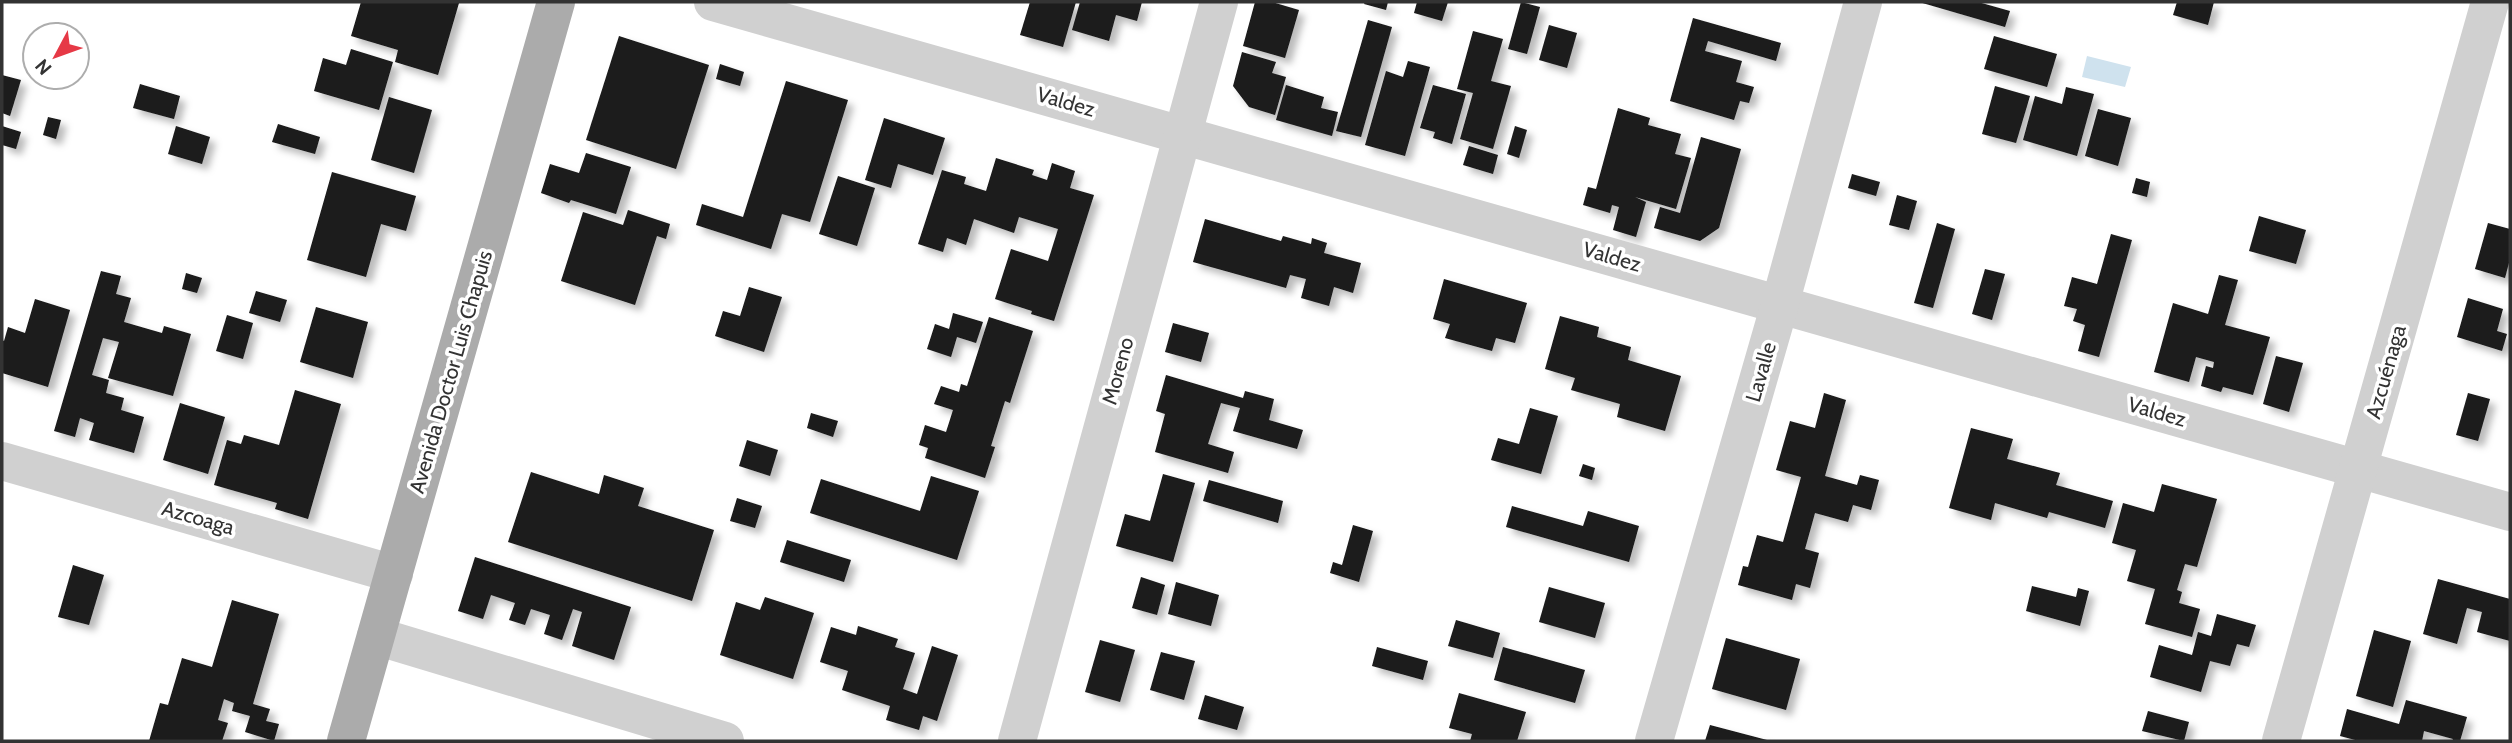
<svg xmlns="http://www.w3.org/2000/svg" width="2512" height="743" viewBox="0 0 2512 743" font-family="Cabin,sans-serif">
  <style>
    .water { fill: #cfe2ee }
    .building { fill: #1a1a1a; filter: url(#shadow) }
    .lines { fill: none; stroke-linecap: round; stroke-linejoin: round }
    .minor { stroke: #d0d0d0; stroke-width: 38 }
    .major { stroke: #ababab; stroke-width: 38 }
    .labels { text-anchor: middle; stroke-width: 7; stroke-linejoin: round; paint-order: stroke }
    .street-label { font-size: 21px; fill: #333; stroke: #fff }
  </style>
  <defs>
    <filter id="shadow"><feDropShadow dx="6" dy="6" stdDeviation="3.5" flood-color="#0004"/></filter>
  </defs>
  <rect width="100%" height="100%" fill="#fff"/>
  <!-- water -->
  <path class="water" d="M2087 56 2131 67 2125 87 2082 77Z"/>
  <!-- building -->
  <g class="building">
    <path d="M361 2 459 3 438 75 395 62 398 50 351 36Z"/>
    <path d="M1030 2H1076L1063 47 1020 35Z"/>
    <path d="M1080 2H1142L1137 21 1116 15 1109 41 1072 30Z"/>
    <path d="M1255 2H1272L1299 10 1285 58 1243 46Z"/>
    <path d="M1365 2H1388L1386 10 1364 4Z"/>
    <path d="M1417 2H1448L1442 21 1414 13Z"/>
    <path d="M1521 2 1540 7 1527 54 1508 49Z"/>
    <path d="M1919 2H1978L2010 11 2005 27Z"/>
    <path d="M2177 2H2214L2208 25 2173 15Z"/>
    <path d="M1693 18 1781 43 1776 61 1708 41 1705 51 1742 61 1736 82 1754 87 1749 103 1740 101 1734 120 1670 101Z"/>
    <path d="M1368 20 1392 27 1361 137 1336 131Z"/>
    <path d="M1549 25 1577 33 1567 68 1539 60Z"/>
    <path d="M1473 31 1503 39 1491 81 1511 86 1493 149 1460 139 1473 93 1457 89Z"/>
    <path d="M619 36 709 65 676 169 586 140Z"/>
    <path d="M1994 36 2057 54 2047 87 1984 69Z"/>
    <path d="M351 49 393 62 379 110 314 91 323 58 346 65Z"/>
    <path d="M1242 52 1276 62 1272 73 1286 77 1275 115 1249 107 1233 86Z"/>
    <path d="M1408 61 1430 67 1405 156 1365 145 1386 71 1403 77Z"/>
    <path d="M720 64 744 72 740 86 716 79Z"/>
    <path d="M2 75 21 80 10 116 2 113Z"/>
    <path d="M786 81 848 100 810 222 782 214 771 249 696 225 702 204 743 217Z"/>
    <path d="M140 84 180 96 174 119 133 108Z"/>
    <path d="M1286 85 1324 97 1321 108 1338 112 1332 136 1276 120Z"/>
    <path d="M1433 85 1466 94 1452 144 1433 138 1435 132 1420 128Z"/>
    <path d="M1995 86 2030 96 2016 143 1982 134Z"/>
    <path d="M2066 87 2094 94 2077 156 2023 140 2035 96 2062 104Z"/>
    <path d="M389 97 432 110 414 173 371 160Z"/>
    <path d="M1618 108 1650 118 1648 125 1681 134 1675 154 1691 158 1676 209 1635 197 1646 202 1636 237 1613 230 1619 207 1612 205 1610 213 1583 205 1588 187 1596 189Z"/>
    <path d="M2098 109 2131 118 2118 166 2085 156Z"/>
    <path d="M48 117 61 120 56 139 43 135Z"/>
    <path d="M884 118 945 138 933 175 898 164 891 188 865 180Z"/>
    <path d="M278 124 320 137 315 154 272 142Z"/>
    <path d="M2 126 21 132 16 149 2 145Z"/>
    <path d="M176 126 210 137 202 164 168 154Z"/>
    <path d="M1515 126 1527 130 1519 158 1507 154Z"/>
    <path d="M1701 137 1741 149 1719 228 1700 241 1654 228 1660 207 1680 213Z"/>
    <path d="M1469 146 1498 155 1493 174 1463 165Z"/>
    <path d="M586 153 631 167 616 214 571 200 569 203 541 193 550 164 579 173Z"/>
    <path d="M996 158 1034 170 1032 175 1047 180 1052 163 1075 171 1070 188 1094 195 1054 321 1031 314 1032 311 995 299 1011 249 1048 261 1058 229 1019 217 1014 233 974 219 966 245 947 238 943 252 918 244 942 170 966 177 964 184 986 191Z"/>
    <path d="M332 172 416 196 406 231 381 224 366 277 307 260Z"/>
    <path d="M1852 174 1880 182 1876 196 1848 188Z"/>
    <path d="M838 176 875 188 857 246 819 234Z"/>
    <path d="M2136 178 2150 182 2147 197 2132 193Z"/>
    <path d="M1897 195 1917 201 1909 230 1889 225Z"/>
    <path d="M628 210 670 224 666 239 657 236 635 305 561 281 583 212 623 225Z"/>
    <path d="M2259 216 2306 230 2296 264 2249 251Z"/>
    <path d="M1205 219 1281 241 1283 236 1311 244 1312 238 1327 243 1324 253 1361 263 1353 293 1334 287 1329 306 1301 298 1306 279 1290 275 1286 288 1193 262Z"/>
    <path d="M1937 223 1955 229 1933 308 1914 303Z"/>
    <path d="M2488 223 2510 229V259L2505 278 2475 269Z"/>
    <path d="M2111 234 2132 240 2099 357 2078 351 2085 325 2073 321 2077 309 2064 306 2072 277 2097 284Z"/>
    <path d="M1985 269 2005 274 1992 320 1972 314Z"/>
    <path d="M101 271 121 276 116 294 131 298 124 322 162 333 164 326 191 334 173 396 108 378 119 342 103 338 92 375 109 380 106 393 124 398 121 410 144 417 134 453 89 440 94 423 80 418 75 437 54 431Z"/>
    <path d="M186 273 202 278 197 293 182 289Z"/>
    <path d="M2219 275 2238 280 2225 325 2270 337 2253 395 2223 387 2221 392 2201 386 2206 366 2213 368 2214 362 2196 357 2189 382 2154 372 2173 303 2208 314Z"/>
    <path d="M1444 279 1527 303 1515 343 1496 338 1492 351 1445 338 1450 324 1433 319Z"/>
    <path d="M749 287 782 297 764 352 715 336 723 311 740 316Z"/>
    <path d="M256 291 287 300 280 322 249 313Z"/>
    <path d="M2468 298 2503 309 2497 331 2507 334 2502 351 2457 337Z"/>
    <path d="M35 299 70 310 48 387 2 373V340L4 341 8 327 25 333Z"/>
    <path d="M316 307 368 322 353 378 300 362Z"/>
    <path d="M953 313 983 322 976 343 957 337 951 357 927 349 935 324 949 329Z"/>
    <path d="M227 315 253 323 243 359 216 351Z"/>
    <path d="M1560 316 1599 327 1597 337 1631 347 1628 360 1681 376 1665 431 1617 417 1620 404 1571 390 1575 378 1545 369Z"/>
    <path d="M989 317 1033 331 1010 403 1005 401 991 446 995 447 985 478 925 458 928 448 919 445 925 425 946 432 953 410 934 404 941 386 959 392 961 384 967 386Z"/>
    <path d="M1173 323 1209 333 1201 362 1165 352Z"/>
    <path d="M2276 356 2303 363 2289 412 2263 404Z"/>
    <path d="M1166 375 1243 398 1245 391 1274 399 1269 420 1303 430 1297 449 1233 431 1240 408 1221 403 1208 444 1234 452 1228 473 1155 452 1165 414 1156 411Z"/>
    <path d="M295 390 341 404 308 519 275 509 277 503 214 485 227 440 241 444 244 435 279 445Z"/>
    <path d="M1824 393 1846 400 1825 476 1857 485 1860 475 1879 480 1871 510 1853 505 1848 522 1815 513 1805 549 1819 553 1810 588 1796 584 1792 600 1738 585 1743 566 1748 567 1757 535 1783 542 1801 477 1776 470 1790 421 1815 428Z"/>
    <path d="M2468 393 2490 399 2478 441 2456 435Z"/>
    <path d="M180 403 225 417 208 474 163 460Z"/>
    <path d="M1530 408 1558 416 1541 474 1491 460 1498 438 1519 444Z"/>
    <path d="M811 413 838 421 833 437 807 428Z"/>
    <path d="M1971 428 2013 439 2007 459 2060 473 2056 485 2113 501 2105 528 2049 512 2047 518 1995 503 1991 520 1949 508Z"/>
    <path d="M747 440 778 450 770 476 739 466Z"/>
    <path d="M1583 464 1595 468 1592 480 1579 476Z"/>
    <path d="M531 472 599 494 604 475 644 488 638 506 714 530 692 601 508 542Z"/>
    <path d="M1163 474 1195 483 1173 562 1116 546 1125 514 1150 521Z"/>
    <path d="M931 476 979 491 957 560 810 513 821 479 920 511Z"/>
    <path d="M1209 480 1283 501 1278 523 1203 501Z"/>
    <path d="M2162 484 2217 499 2197 567 2185 564 2177 590 2182 592 2179 603 2200 609 2192 637 2145 624 2155 589 2127 581 2136 550 2112 543 2123 503 2154 512Z"/>
    <path d="M737 498 762 506 755 528 730 521Z"/>
    <path d="M1512 506 1583 526 1588 511 1639 526 1629 562 1506 527Z"/>
    <path d="M1353 525 1373 531 1359 582 1330 573 1333 562 1342 565Z"/>
    <path d="M787 540 851 560 844 582 780 562Z"/>
    <path d="M475 557 631 607 614 660 572 646 582 612 573 609 562 640 544 634 550 615 531 609 525 625 509 620 515 603 491 595 483 619 458 611Z"/>
    <path d="M73 565 104 575 89 625 58 617Z"/>
    <path d="M1141 577 1165 585 1157 615 1132 608Z"/>
    <path d="M2438 579 2510 599V641L2477 632 2482 612 2467 608 2457 644 2423 634Z"/>
    <path d="M1176 582 1219 595 1211 626 1168 614Z"/>
    <path d="M2032 586 2076 597 2078 588 2089 591 2080 626 2026 611Z"/>
    <path d="M1549 587 1605 603 1595 638 1539 622Z"/>
    <path d="M765 597 814 613 793 679 720 655 736 602 760 610Z"/>
    <path d="M232 600 279 614 253 704 270 709 266 721 279 724 274 741 245 732 250 716 232 711 234 703 224 699 218 720 228 723 222 741H149L160 703 168 705 182 658 212 667Z"/>
    <path d="M2217 614 2256 625 2249 647 2237 644 2230 666 2210 661 2201 692 2150 677 2159 645 2192 655 2198 632 2211 636Z"/>
    <path d="M1456 620 1500 633 1493 658 1448 646Z"/>
    <path d="M858 626 898 639 895 647 915 653 903 689 917 694 932 646 958 655 937 721 923 716 919 730 886 720 890 706 842 690 848 671 820 662 831 627 856 635Z"/>
    <path d="M2374 630 2411 641 2393 707 2356 696Z"/>
    <path d="M1726 638 1800 659 1786 710 1712 689Z"/>
    <path d="M1100 640 1135 650 1120 702 1085 692Z"/>
    <path d="M1377 647 1428 661 1423 680 1372 666Z"/>
    <path d="M1503 647 1585 670 1575 703 1494 680Z"/>
    <path d="M1161 652 1195 661 1184 700 1150 690Z"/>
    <path d="M1459 693 1526 712 1517 741H1470L1472 734 1449 728Z"/>
    <path d="M1205 695 1244 707 1237 730 1198 719Z"/>
    <path d="M2406 700 2467 717 2460 741H2452L2453 739 2424 731 2422 741H2359L2340 736 2347 709 2399 724Z"/>
    <path d="M2148 711 2189 722 2184 741 2142 731Z"/>
    <path d="M1710 725 1767 740V741H1705Z"/>
  </g>
  <g class="lines">
    <!-- minor -->
    <g class="minor">
      <path d="M713 2 2510 512"/>
      <path d="M2 461 394 574"/>
      <path d="M376 636 725 741"/>
      <path d="M1017 741 1219 2"/>
      <path d="M1654 741 1780 304 1863 2"/>
      <path d="M2281 741 2490 2"/>
    </g>
    <!-- major -->
    <path class="major" d="M346 741 556 2"/>
  </g>
  <g class="labels">
    <!-- street labels -->
    <g class="street-label">
      <text transform="translate(1066 102) rotate(16)" y="7">Valdez</text>
      <text transform="translate(1612 257) rotate(16)" y="7">Valdez</text>
      <text transform="translate(1118 371) rotate(-75)" y="7">Moreno</text>
      <text transform="translate(451 372) rotate(-74)" y="7">Avenida Doctor Luis Chapuis</text>
      <text transform="translate(1761 372) rotate(-74)" y="7">Lavalle</text>
      <text transform="translate(2386 372) rotate(-74)" y="7">Azcuénaga</text>
      <text transform="translate(2157 412) rotate(16)" y="7">Valdez</text>
      <text transform="translate(198 518) rotate(16)" y="7">Azcoaga</text>
    </g>
  </g>
  <!-- border -->
  <rect width="2512" height="743" fill="none" stroke="#333333" stroke-width="7"/>
  <!-- north arrow -->
  <g transform="translate(56 56) rotate(229)"><circle r="33" fill="#ffffff" stroke="#adadad" stroke-width="2"/>
  <path d="M0-5L12 26L0 18L-12 26Z" fill="#e63946"/>
  <text y="-10" font-size="19" font-weight="bold" text-anchor="middle" fill="#333333">N</text>
  </g>
</svg>
